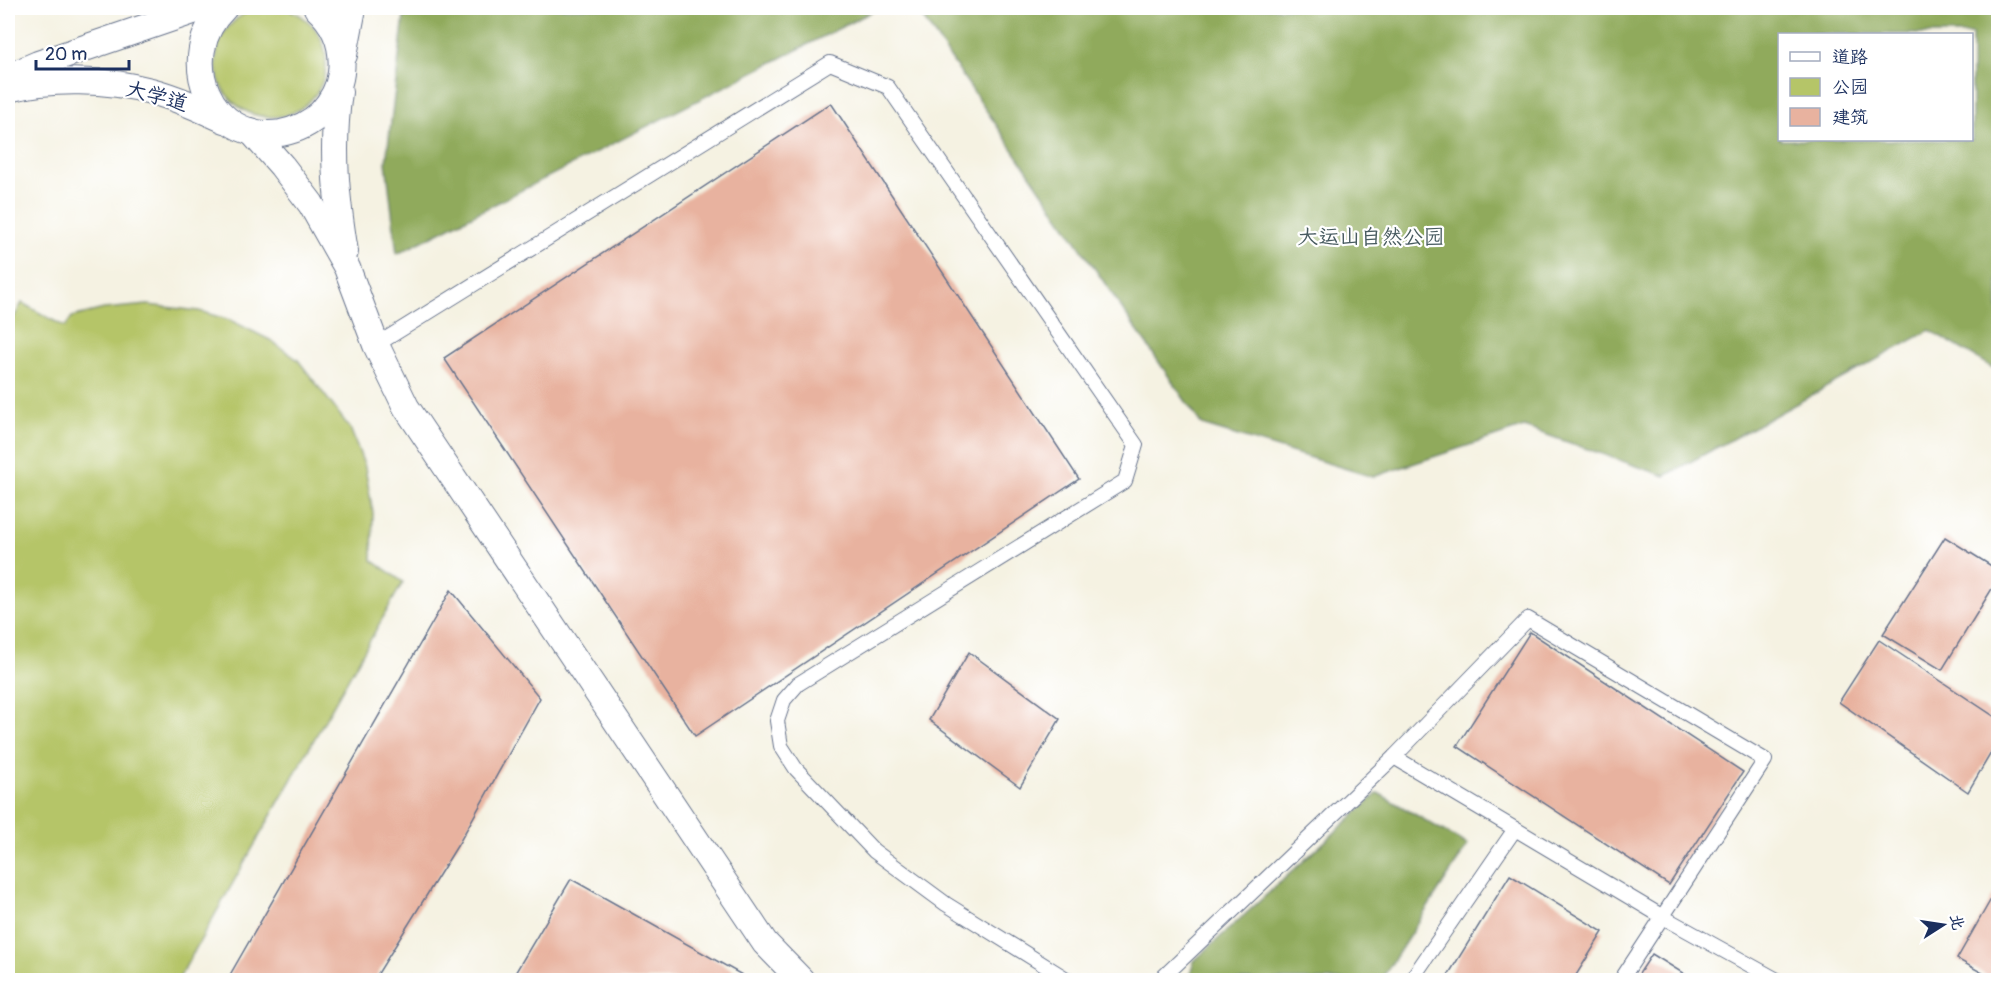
<svg xmlns="http://www.w3.org/2000/svg" width="2006" height="988" viewBox="0 0 2006 988" font-family="Pangolin,'LXGW WenKai TC',sans-serif">
  <style>
    .green { fill: #b5c568; stroke: #687a63; stroke-width: 1.5 }
    .forest { fill: #90aa5c; stroke: #566c5d; stroke-width: 1.5; fill-rule: evenodd }
    .building { fill: #e8b29f }
    .lines { fill: none; stroke-linecap: round; stroke-linejoin: round }
    .service-casing { stroke: #67738c; stroke-width: 16 }
    .minor-casing { stroke: #67738c; stroke-width: 28 }
    .service { stroke: #fff; stroke-width: 14 }
    .minor { stroke: #fff; stroke-width: 26 }
    .labels { text-anchor: middle; stroke-width: 4.5; stroke-linejoin: round; paint-order: stroke }
    .street-label { font-size: 21px; fill: #1b2f5e; stroke: #fff }
    .park-label { font-size: 21px; fill: #495c61; stroke: #fff }
  </style>
  <rect width="100%" height="100%" fill="#fff"/>
  <filter id="ink" filterUnits="userSpaceOnUse"><feTurbulence type="fractalNoise" baseFrequency=".0167" numOctaves="2"/><feDisplacementMap in="SourceGraphic" scale="12" xChannelSelector="R" yChannelSelector="G"/><feConvolveMatrix kernelMatrix="1 2 1 2 8 2 1 2 1" color-interpolation-filters="sRGB"/></filter>
  <filter id="wash" filterUnits="userSpaceOnUse"><feTurbulence type="fractalNoise" baseFrequency=".008" numOctaves="4" result="noise"/><feDisplacementMap in="SourceGraphic" scale="24" xChannelSelector="R" yChannelSelector="G"/><feGaussianBlur stdDeviation="1.35" result="paint"/><feColorMatrix in="noise" values="0 0 0 0 0 0 0 0 0 0 0 0 0 0 0 0 0 1.4 0 .05"/><feComposite in="paint" operator="in"/></filter>
  <g filter="url(#wash)">
    <rect width="100%" height="100%" fill="#f5f2e2"/>
    <!-- green -->
    <g class="green">
      <circle cx="271" cy="62" r="55"/>
      <path d="M22 303 65 327 72 317 104 309 148 305 199 311 230 320 270 340 298 360 350 428 365 467 373 513 372 560 403 582 178 980H8V328Z"/>
    </g>
    <!-- forest -->
    <g class="forest">
      <path d="M405 8H879L397 254 386 162Z"/>
      <path d="M916 8H1998V371L1930 330 1665 476 1524 427 1373 477 1202 425ZM1780 34H1972V140H1780Z"/>
      <path d="M1378 793 1468 845 1381 980H1188L1194 961Z"/>
    </g>
    <g id="blocks">
      <!-- building -->
      <g class="building">
        <path d="M831 103 1079 479 695 736 444 358Z"/>
        <path d="M1945 537 1998 570V579L1942 670 1883 634Z"/>
        <path d="M451 590 540 698 459 843 374 980H227Z"/>
        <path d="M1530 632 1743 772 1669 885 1457 746Z"/>
        <path d="M1879 640 1998 719V741L1968 792 1839 702Z"/>
        <path d="M969 652 1060 719 1020 787 929 720Z"/>
        <path d="M1510 875 1603 932 1573 980H1445Z"/>
        <path d="M571 879 751 980H511Z"/>
        <path d="M1998 887V980H1995L1957 959Z"/>
        <path d="M1652 954 1694 980H1635Z"/>
      </g>
    </g>
  </g>
  <g filter="url(#ink)">
    <use href="#blocks" fill-opacity="0" stroke="#67738c" stroke-width="1.5"/>
    <g class="lines">
      <!-- service casing -->
      <g class="service-casing">
        <g id="service">
          <path d="M376 345 830 63 888 87 1136 445 1125 481 798 684 784 700 777 721 781 746 796 769 874 851 946 904 1068 980"/>
          <path d="M1394 757 1663 917 1777 980"/>
          <path d="M1160 980 1394 757 1528 619 1765 760 1621 980"/>
          <path d="M1411 980 1515 829"/>
        </g>
      </g>
      <!-- minor casing -->
      <g class="minor-casing">
        <g id="minor">
          <path d="M224 8C174 57 210 144 281 133 296 130 310 124 321 113 332 101 339 89 341 73 344 47 336 25 317 8"/>
          <path d="M344 55 353 8"/>
          <path d="M8 77 38 64 202 8"/>
          <path d="M8 89C51 78 108 79 151 91 177 98 201 109 225 120"/>
          <path d="M339 92C331 149 336 196 345 252"/>
          <path d="M251 131 282 166 311 204 347 268 376 345 406 407 765 943 801 980"/>
        </g>
      </g>
      <!-- service -->
      <use href="#service" class="service"/>
      <!-- minor -->
      <use href="#minor" class="minor"/>
    </g>
  </g>
  <g class="labels">
    <!-- street labels -->
    <g class="street-label">
      <text transform="translate(157 96) rotate(15)" y="7">大学道</text>
    </g>
    <!-- park labels -->
    <g class="park-label">
      <text x="1371" y="244">大运山自然公园</text>
    </g>
  </g>
  <!-- margin -->
  <rect width="2006" height="988" fill="none" stroke="#fff" stroke-width="30"/>
  <!-- legend -->
  <rect x="1778" y="33" width="195" height="108" fill="#ffffff" stroke="#a4acbf" stroke-width="1.5"/>
  <rect x="1790" y="52" width="30" height="9" fill="#ffffff" stroke="#a4acbf" stroke-width="1.5"/>
  <text x="1832" y="63" font-size="18" fill="#1b2f5e">道路</text>
  <rect x="1790" y="78" width="30" height="18" fill="#b5c568" stroke="#a4acbf" stroke-width="1.5"/>
  <text x="1832" y="93" font-size="18" fill="#1b2f5e">公园</text>
  <rect x="1790" y="108" width="30" height="18" fill="#e8b29f" stroke="#a4acbf" stroke-width="1.5"/>
  <text x="1832" y="123" font-size="18" fill="#1b2f5e">建筑</text>
  <!-- north arrow -->
  <g transform="translate(1943 925) rotate(78)" stroke="#ffffff" stroke-width="4.5" paint-order="stroke">
  <path d="M0-4.5L10 22L0 15L-10 22Z" fill="#1b2f5e"/>
  <text y="-9" font-size="16" font-weight="bold" text-anchor="middle" fill="#1b2f5e">北</text>
  </g>
  <!-- scale -->
  <path d="M36 60v9h93v-9" fill="none" stroke="#1b2f5e" stroke-width="3"/>
  <text x="45" y="60" font-size="18" fill="#1b2f5e" stroke="#ffffff" stroke-width="4.5" paint-order="stroke">20 m</text>
</svg>
